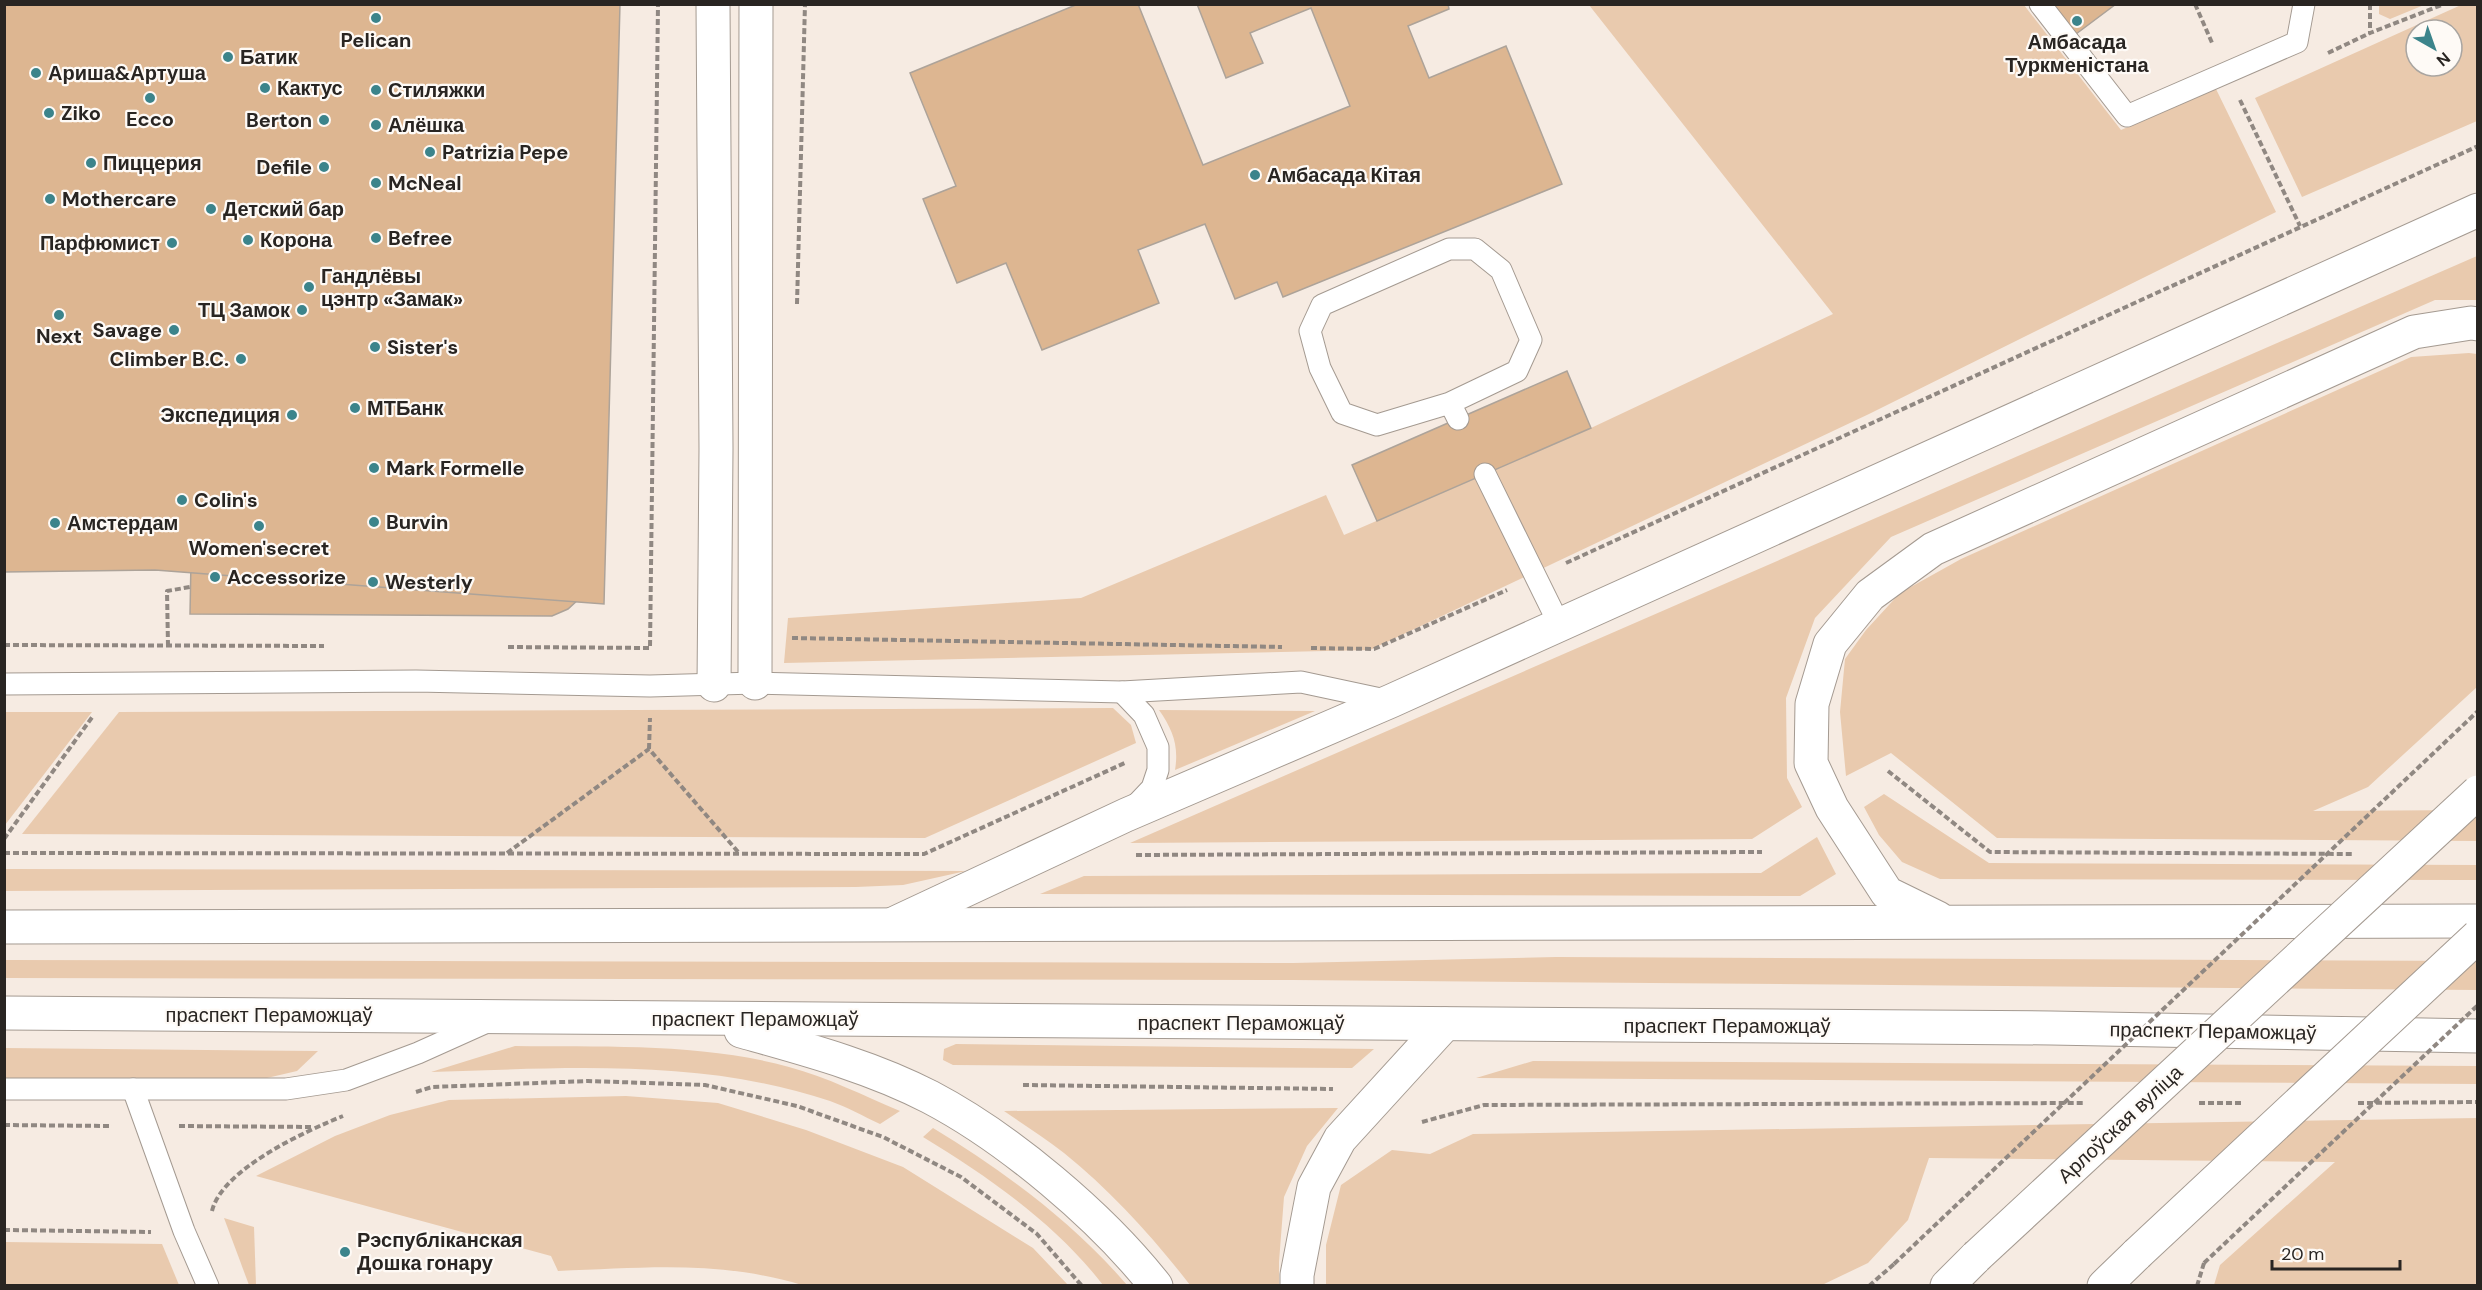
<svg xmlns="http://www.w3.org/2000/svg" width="2482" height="1290" viewBox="0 0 2482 1290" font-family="'DM Sans',sans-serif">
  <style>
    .green { fill: #e9caae; fill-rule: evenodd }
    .building { fill: #ddb691; stroke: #ada399; stroke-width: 1.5 }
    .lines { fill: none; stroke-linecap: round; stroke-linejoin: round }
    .service-casing { stroke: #a49a91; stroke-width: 23 }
    .minor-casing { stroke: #a49a91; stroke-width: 35 }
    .primary-casing { stroke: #a49a91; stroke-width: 35 }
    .path { stroke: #908882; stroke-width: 4; stroke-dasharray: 6 3; stroke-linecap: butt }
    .service { stroke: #fff; stroke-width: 21 }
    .minor { stroke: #fff; stroke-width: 33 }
    .primary { stroke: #fff; stroke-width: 33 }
    .primary-bridge-casing { stroke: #a49a91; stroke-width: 35; stroke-linecap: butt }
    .path-bridge { stroke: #908882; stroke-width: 4; stroke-dasharray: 6 3; stroke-linecap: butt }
    .primary-bridge { stroke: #fff; stroke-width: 33 }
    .poi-dot { fill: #3c848b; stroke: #fefaf6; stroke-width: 2 }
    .labels { text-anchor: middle; stroke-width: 4.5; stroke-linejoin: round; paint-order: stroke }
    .poi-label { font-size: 20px; font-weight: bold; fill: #292522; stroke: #fefaf6; text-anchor: start }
    .street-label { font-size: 20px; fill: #292522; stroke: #fefaf6 }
  </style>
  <rect width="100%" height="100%" fill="#f6ebe2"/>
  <!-- green -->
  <g class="green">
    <path d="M1589 5H2024L2121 130 2216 89 2276 212 1869 414 1370 650 784 663 788 618 1081 598 1326 495 1344 535 1591 428 1833 314Z"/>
    <path d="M2379 5V4L2424 5 2390 19 2379 14Z"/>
    <path d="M2461 5H2477V121L2302 197 2255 98ZM2416 30H2452V66H2416Z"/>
    <path d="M2477 256V300H2435L1891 537 1815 618 1786 698 1787 778 1802 807 1752 839 1130 843Z"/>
    <path d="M2469 353 2477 354V687L2368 787 2313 811 2477 810V841L1997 838 1891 753 1846 776 1840 712 1845 659 1866 630 1900 593 1961 559 2411 357Z"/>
    <path d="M1113 708 1131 725 1136 743 925 838 22 834 119 712Z"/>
    <path d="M1159 710 1315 711 1175 770C1179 746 1173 730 1159 710Z"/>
    <path d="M5 712H92L5 825 4 712Z"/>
    <path d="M1884 794 1989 863 2477 865V880L1940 879 1902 862 1879 835 1864 807Z"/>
    <path d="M1817 837 1836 874 1800 896 1040 894 1084 876 1761 873Z"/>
    <path d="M5 869 966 871 903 885 856 887 5 891Z"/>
    <path d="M1556 957 2478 961 2477 990 1293 980 5 978V960L1293 963Z"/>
    <path d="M956 1044 1374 1049 1352 1068 953 1065 943 1060 944 1049Z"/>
    <path d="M515 1046C604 1047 703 1043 789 1067 827 1077 864 1096 900 1111L880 1124C863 1116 847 1107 830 1101 702 1058 564 1068 431 1072Z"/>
    <path d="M5 1048 318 1051 297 1071 254 1081 5 1080Z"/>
    <path d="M1533 1061 2478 1066 2477 1084 1476 1078Z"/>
    <path d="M626 1096 718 1103 806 1130 903 1167 1033 1248 1068 1285H802C719 1260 644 1268 558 1271L551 1256 256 1176 335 1136 390 1115 449 1100Z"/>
    <path d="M1338 1108 1307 1146 1284 1197 1279 1262V1286L1190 1285C1153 1237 1111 1191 1064 1153 1045 1138 1024 1125 1004 1111Z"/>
    <path d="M2477 1118V1285H2214L2220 1265 2335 1162 1929 1158 1908 1220 1868 1263 1822 1285 1326 1286V1245L1341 1185 1392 1150 1430 1154 1473 1134Z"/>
    <path d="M933 1128C1005 1172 1072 1221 1127 1285H1103C1056 1224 989 1177 923 1137Z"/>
    <path d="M224 1218 254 1227 256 1285H249Z"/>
    <path d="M5 1242 162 1244 179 1285H5Z"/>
  </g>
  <!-- building -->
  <g class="building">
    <path d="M4 4H601L596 565 591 582 581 597 568 609 552 616 190 614 191 561 4 560Z"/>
    <path d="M4 4H620L604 604 155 570 4 572Z"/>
    <path d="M1078 4H1138L1203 165 1350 106 1311 8 1250 33 1263 63 1226 78 1197 4H1448L1449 9 1408 26 1429 78 1506 46 1562 184 1283 297 1277 282 1235 299 1205 224 1138 250 1159 303 1042 350 1006 263 957 283 923 199 956 186 910 73Z"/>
    <path d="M2048 4H2116L2072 37Z"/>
    <path d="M1567 371 1591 428 1377 521 1352 465Z"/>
  </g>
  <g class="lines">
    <!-- service casing -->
    <g class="service-casing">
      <g id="service">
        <path d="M2040 4 2127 116 2297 42 2304 4"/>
        <path d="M1450 403 1377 425 1342 413 1320 368 1310 331 1322 305 1449 249H1475L1501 270 1531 340 1517 371 1450 403 1458 419"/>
        <path d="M1485 474 1559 624"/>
        <path d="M4 684 416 681 650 686 755 683 1122 692 1301 682 1390 701"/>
        <path d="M1122 692 1144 715 1158 747V770L1152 788 1134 807"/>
        <path d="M4 1089H286L346 1080 418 1053 487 1022"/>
        <path d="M133 1089 184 1231 208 1286"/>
      </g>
    </g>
    <!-- minor casing -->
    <g class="minor-casing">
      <g id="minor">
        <path d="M713 4 716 449 714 685"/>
        <path d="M755 683 756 4"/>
      </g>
    </g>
    <!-- primary casing -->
    <g class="primary-casing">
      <g id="primary">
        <path d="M1938 918 1887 893 1832 808 1811 763 1812 704 1830 644 1870 595 1933 549 2414 332 2471 323 2478 324"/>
        <path d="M895 923 1126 815 1391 701 2478 210"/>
        <path d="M4 927C829 927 1653 921 2478 921"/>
        <path d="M4 1013 2051 1028 2478 1036"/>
        <path d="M741 1031C805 1049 870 1066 930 1097 1008 1138 1101 1216 1156 1286"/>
        <path d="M1297 1286V1275L1314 1187 1340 1139 1445 1024"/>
        <path d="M1947 1286 1976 1257"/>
        <path d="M2104 1286 2137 1254"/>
      </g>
    </g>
    <!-- path -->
    <g class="path">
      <path d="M2195 4 2213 45"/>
      <path d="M2370 4V33L2444 4"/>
      <path d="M2328 53 2370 33"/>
      <path d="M2240 100 2300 226"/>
      <path d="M797 304 805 4"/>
      <path d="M1566 563 2478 146"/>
      <path d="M792 638 1282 647"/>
      <path d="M4 645 324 646"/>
      <path d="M168 646 167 591 190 587"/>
      <path d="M508 647 650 648 658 4"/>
      <path d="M1311 648 1374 649 1507 590"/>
      <path d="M649 749 650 718"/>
      <path d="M1888 771 1990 852 2354 854"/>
      <path d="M4 839 93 716"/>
      <path d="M4 853 924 854 1127 762"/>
      <path d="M507 853 649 749 739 853"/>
      <path d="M1136 855 1762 852"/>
      <path d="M1023 1085 1333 1089"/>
      <path d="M416 1092 432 1087 588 1081 705 1085 797 1106 883 1137 961 1177 1037 1234 1082 1286"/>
      <path d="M2199 1103H2243"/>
      <path d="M2358 1103 2478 1102"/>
      <path d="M1422 1122 1484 1105 2084 1103"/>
      <path d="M4 1125 112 1126"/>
      <path d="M179 1126 313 1127"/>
      <path d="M212 1211C222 1169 306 1131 343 1116"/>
      <path d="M4 1230 151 1232"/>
      <path d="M1869 1286 1894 1264"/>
      <path d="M2197 1286 2204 1263"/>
    </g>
    <!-- service -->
    <use href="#service" class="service"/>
    <!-- minor -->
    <use href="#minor" class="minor"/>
    <!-- primary -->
    <use href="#primary" class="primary"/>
    <!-- primary-bridge casing -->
    <g class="primary-bridge-casing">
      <g id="primary-bridge">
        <path d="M2137 1254 2478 936"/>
        <path d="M1976 1257 2478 792"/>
      </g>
    </g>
    <!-- path-bridge -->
    <g class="path-bridge">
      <path d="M2204 1263 2478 1005"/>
      <path d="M1894 1264 2478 711"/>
    </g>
    <!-- primary-bridge -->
    <use href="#primary-bridge" class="primary-bridge"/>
  </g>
  <!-- markers -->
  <g class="poi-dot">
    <circle cx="376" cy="18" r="6"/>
    <circle cx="2077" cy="21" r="6"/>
    <circle cx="228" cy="57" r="6"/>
    <circle cx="36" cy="73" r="6"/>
    <circle cx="265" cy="88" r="6"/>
    <circle cx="376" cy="90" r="6"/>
    <circle cx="150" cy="98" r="6"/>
    <circle cx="49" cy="113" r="6"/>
    <circle cx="324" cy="120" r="6"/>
    <circle cx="376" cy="125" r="6"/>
    <circle cx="430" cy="152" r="6"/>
    <circle cx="91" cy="163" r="6"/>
    <circle cx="324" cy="167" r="6"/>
    <circle cx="1255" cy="175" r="6"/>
    <circle cx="376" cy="183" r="6"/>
    <circle cx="50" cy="199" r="6"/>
    <circle cx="211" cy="209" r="6"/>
    <circle cx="376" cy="238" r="6"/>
    <circle cx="248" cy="240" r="6"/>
    <circle cx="172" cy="243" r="6"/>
    <circle cx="309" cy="287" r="6"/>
    <circle cx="302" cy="310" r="6"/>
    <circle cx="59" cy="315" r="6"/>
    <circle cx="174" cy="330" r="6"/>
    <circle cx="375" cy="347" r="6"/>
    <circle cx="241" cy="359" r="6"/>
    <circle cx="355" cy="408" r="6"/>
    <circle cx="292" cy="415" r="6"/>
    <circle cx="374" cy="468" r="6"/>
    <circle cx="182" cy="500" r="6"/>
    <circle cx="374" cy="522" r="6"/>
    <circle cx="55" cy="523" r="6"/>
    <circle cx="259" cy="526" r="6"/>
    <circle cx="215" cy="577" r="6"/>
    <circle cx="373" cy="582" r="6"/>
    <circle cx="345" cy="1252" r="6"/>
  </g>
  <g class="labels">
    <!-- poi labels -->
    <g class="poi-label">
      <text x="376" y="47" text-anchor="middle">Pelican</text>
      <text x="2077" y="49" text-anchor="middle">Амбасада<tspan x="2077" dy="23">Туркменістана</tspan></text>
      <text x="240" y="64">Батик</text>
      <text x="48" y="80">Ариша&amp;Артуша</text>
      <text x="277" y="95">Кактус</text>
      <text x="388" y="97">Стиляжки</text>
      <text x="61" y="120">Ziko</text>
      <text x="150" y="126" text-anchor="middle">Ecco</text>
      <text x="312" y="127" text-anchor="end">Berton</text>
      <text x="388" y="132">Алёшка</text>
      <text x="442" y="159">Patrizia Pepe</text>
      <text x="103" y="170">Пиццерия</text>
      <text x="312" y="174" text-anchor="end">Defile</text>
      <text x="1267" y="182">Амбасада Кітая</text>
      <text x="388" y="190">McNeal</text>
      <text x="62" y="206">Mothercare</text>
      <text x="223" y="216">Детский бар</text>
      <text x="388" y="245">Befree</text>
      <text x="260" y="247">Корона</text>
      <text x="160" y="250" text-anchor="end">Парфюмист</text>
      <text x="321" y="283">Гандлёвы<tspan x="321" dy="23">цэнтр «Замак»</tspan></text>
      <text x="290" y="317" text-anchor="end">ТЦ Замок</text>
      <text x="162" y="337" text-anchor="end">Savage</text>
      <text x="59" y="343" text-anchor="middle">Next</text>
      <text x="387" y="354">Sister's</text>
      <text x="229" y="366" text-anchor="end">Climber B.C.</text>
      <text x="367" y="415">МТБанк</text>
      <text x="280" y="422" text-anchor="end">Экспедиция</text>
      <text x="386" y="475">Mark Formelle</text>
      <text x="194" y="507">Colin's</text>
      <text x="386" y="529">Burvin</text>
      <text x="67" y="530">Амстердам</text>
      <text x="259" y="555" text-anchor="middle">Women'secret</text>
      <text x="227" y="584">Accessorize</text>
      <text x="385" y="589">Westerly</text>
      <text x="357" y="1247">Рэспубліканская<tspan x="357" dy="23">Дошка гонару</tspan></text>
    </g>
    <!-- street labels -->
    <g class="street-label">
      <text x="269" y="1022">праспект Пераможцаў</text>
      <text x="755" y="1026">праспект Пераможцаў</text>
      <text x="1241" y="1030">праспект Пераможцаў</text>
      <text x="1727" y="1033">праспект Пераможцаў</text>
      <text transform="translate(2213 1031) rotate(1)" y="7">праспект Пераможцаў</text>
      <text transform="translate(2120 1124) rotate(-43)" y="7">Арлоўская вуліца</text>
    </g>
  </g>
  <!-- border -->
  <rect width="2482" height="1290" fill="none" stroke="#292522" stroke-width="12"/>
  <!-- north arrow -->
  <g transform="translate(2434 48) rotate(140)"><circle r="28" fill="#fefaf6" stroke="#a9a5a1" stroke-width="1.5"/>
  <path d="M0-4.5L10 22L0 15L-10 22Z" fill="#3c848b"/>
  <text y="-9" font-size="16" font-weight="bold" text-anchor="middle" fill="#292522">N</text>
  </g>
  <!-- scale -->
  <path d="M2272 1260v9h128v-9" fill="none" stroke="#292522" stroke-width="3"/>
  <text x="2281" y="1260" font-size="18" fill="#292522" stroke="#fefaf6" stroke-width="4.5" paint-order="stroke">20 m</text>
</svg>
